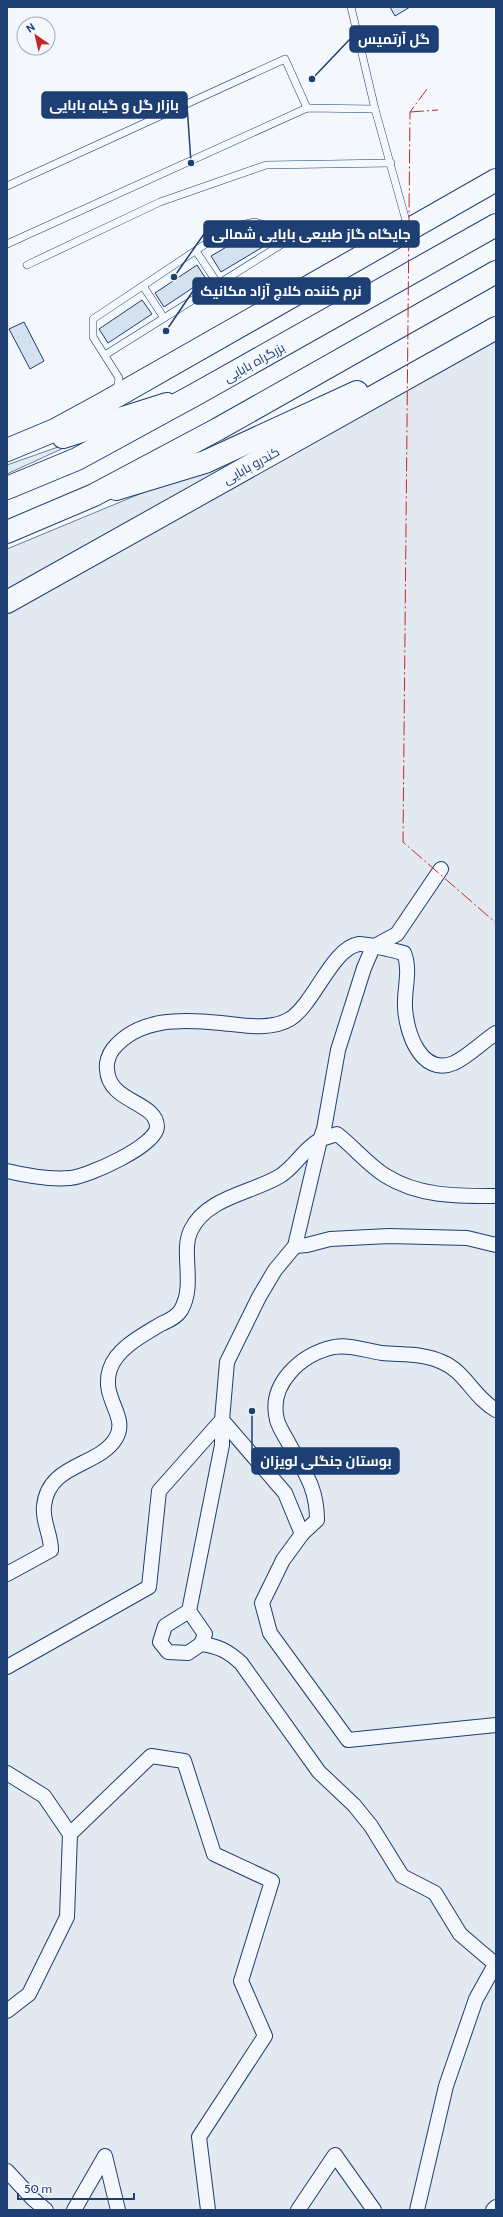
<svg xmlns="http://www.w3.org/2000/svg" width="503" height="2217" viewBox="0 0 503 2217" font-family="Cabin,Cairo,sans-serif">
  <style>
    .green { fill: #e3e9f0; stroke: #687fa3 }
    .building { fill: #d5e0f0; stroke: #1d3f73 }
    .lines { fill: none; stroke-linecap: round; stroke-linejoin: round }
    .lane-casing { stroke: #1d3f73; stroke-width: 8 }
    .street-casing { stroke: #1d3f73; stroke-width: 16 }
    .primary-casing { stroke: #1d3f73; stroke-width: 24 }
    .highway-casing { stroke: #1d3f73; stroke-width: 24 }
    .lane { stroke: #f4f7fb; stroke-width: 7 }
    .street { stroke: #f4f7fb; stroke-width: 14 }
    .primary { stroke: #f4f7fb; stroke-width: 22 }
    .highway { stroke: #f4f7fb; stroke-width: 22 }
    .power { stroke: #c62828; stroke-width: 1; stroke-dasharray: 14 3 2 3; stroke-linecap: butt }
    .labels { text-anchor: middle; stroke-width: 3; stroke-linejoin: round; paint-order: stroke }
    .street-label { font-size: 13px; fill: #1d3f73; stroke: #f4f7fb }
    .leader { fill: none; stroke: #1d3f73; stroke-width: 1.5 }
    .callout-dot { fill: #1d3f73; stroke: #f4f7fb; stroke-width: 1.5 }
    .callout { fill: #1d3f73; stroke: #1d3f73; stroke-width: 1.5 }
    .callout-label { font-size: 14px; text-anchor: middle; font-weight: bold; fill: #fff }
  </style>
  <rect width="100%" height="100%" fill="#f4f7fb"/>
  <!-- green -->
  <g class="green">
    <path d="M496 339V2210H7V613Z"/>
    <path d="M330 408 7 596V549L212 464Z"/>
    <path d="M92 435 7 474V465Z"/>
  </g>
  <!-- building -->
  <g class="building">
    <path d="M390 7H410L395 16Z"/>
    <path d="M256 230 266 245 221 272 211 256Z"/>
    <path d="M197 265 206 279 164 307 155 293Z"/>
    <path d="M142 300 152 314 108 343 99 329Z"/>
    <path d="M24 322 44 361 30 369 9 329Z"/>
  </g>
  <g class="lines">
    <!-- lane casing -->
    <g class="lane-casing">
      <g id="lane">
        <path d="M351 7 375 109 408 228"/>
        <path d="M7 186 285 59 307 108"/>
        <path d="M7 244 307 108 375 109"/>
        <path d="M196 251 218 284"/>
        <path d="M27 265 160 202 266 165 391 163"/>
        <path d="M143 286 164 318"/>
        <path d="M105 355 290 239"/>
        <path d="M117 390 119 378 93 337V319L231 227 255 222 274 228 290 239 310 238 359 228 384 232 393 231"/>
      </g>
    </g>
    <!-- street casing -->
    <g class="street-casing">
      <g id="street">
        <path d="M441 869 397 934 373 947 364 968 338 1050 324 1129 320 1140 295 1246 275 1270 259 1297 227 1362 222 1420 285 1493 302 1534 283 1560 262 1603 270 1633 348 1740 496 1725"/>
        <path d="M7 1171C28 1176 49 1180 70 1178 87 1177 156 1146 157 1127 157 1101 108 1103 107 1069 106 1063 109 1054 113 1049 139 1017 184 1019 221 1023 242 1025 270 1031 290 1019 314 1004 332 948 359 944 366 943 394 951 404 953 411 970 404 989 405 1007 406 1032 421 1077 454 1063 469 1056 482 1042 496 1033"/>
        <path d="M295 1246 307 1245 330 1239 389 1236 467 1238 496 1245"/>
        <path d="M302 1534 317 1520C317 1486 303 1470 288 1442 284 1435 279 1427 277 1420 268 1384 301 1354 334 1347 350 1344 367 1351 382 1353 402 1355 424 1353 442 1362 465 1371 474 1398 496 1410"/>
        <path d="M7 1574 51 1550C51 1534 42 1521 44 1506 48 1463 99 1467 116 1438 129 1416 100 1398 110 1369 117 1348 143 1335 161 1324 168 1321 177 1317 181 1310 196 1284 180 1252 191 1230 207 1197 252 1193 280 1176 295 1167 304 1148 320 1140 325 1137 332 1136 337 1134 354 1147 368 1165 386 1176 420 1197 458 1196 496 1196"/>
        <path d="M189 1611 205 1634 201 1644 188 1653 168 1652 160 1642 165 1626 189 1611 222 1445V1420"/>
        <path d="M201 1644C218 1646 228 1651 241 1663L319 1772 354 1805 371 1826 402 1876 435 1893 460 1934 494 1963"/>
        <path d="M7 1667 149 1587 159 1491 222 1420"/>
        <path d="M7 1773 44 1796 70 1834 67 1917 29 1994 7 2011"/>
        <path d="M70 1834 151 1756 184 1761 214 1854 272 1881 241 1981 265 2036 199 2137 208 2210"/>
        <path d="M7 2171 33 2199 46 2210"/>
        <path d="M74 2210 105 2156 118 2210"/>
        <path d="M298 2210 335 2155 374 2210"/>
        <path d="M417 2210 446 2086 476 1999 496 1963"/>
        <path d="M493 2210 496 2207"/>
      </g>
    </g>
    <!-- primary casing -->
    <g class="primary-casing">
      <g id="primary">
        <path d="M63 437 167 404"/>
        <path d="M7 450 55 430 101 405 496 180"/>
        <path d="M116 489 205 462 357 392"/>
        <path d="M7 602 496 328"/>
      </g>
    </g>
    <!-- highway casing -->
    <g class="highway-casing">
      <g id="highway">
        <path d="M7 488 77 459 198 393 496 225"/>
        <path d="M7 532 94 495 218 429 496 272"/>
      </g>
    </g>
    <!-- lane -->
    <use href="#lane" class="lane"/>
    <!-- street -->
    <use href="#street" class="street"/>
    <!-- primary -->
    <use href="#primary" class="primary"/>
    <!-- highway -->
    <use href="#highway" class="highway"/>
    <!-- power -->
    <g class="power">
      <path d="M427 89 410 112 403 842 496 923"/>
      <path d="M410 112 438 110"/>
    </g>
  </g>
  <g class="labels">
    <!-- street labels -->
    <g class="street-label">
      <text transform="translate(254 362) rotate(-29)" y="5">بزرگراه بابایی</text>
      <text transform="translate(251 465) rotate(-29)" y="5">کندرو بابایی</text>
    </g>
  </g>
  <!-- callouts -->
  <path class="leader" d="M312 79L350 39M191 163L187 105M174 277L204 234M166 331L193 291M252 1411L252 1461"/>
  <g class="callout-dot">
    <circle cx="312" cy="79" r="4"/>
    <circle cx="191" cy="163" r="4"/>
    <circle cx="174" cy="277" r="4"/>
    <circle cx="166" cy="331" r="4"/>
    <circle cx="252" cy="1411" r="4"/>
  </g>
  <g class="callout">
    <rect x="350" y="26" width="88" height="26" rx="4"/>
    <rect x="42" y="92" width="145" height="26" rx="4"/>
    <rect x="204" y="221" width="215" height="26" rx="4"/>
    <rect x="193" y="278" width="177" height="26" rx="4"/>
    <rect x="252" y="1448" width="147" height="26" rx="4"/>
  </g>
  <g class="callout-label">
    <text x="394" y="44">گل آرتمیس</text>
    <text x="114" y="110">بازار گل و گیاه بابایی</text>
    <text x="311" y="239">جایگاه گاز طبیعی بابایی شمالی</text>
    <text x="281" y="296">نرم کننده کلاچ آزاد مکانیک</text>
    <text x="326" y="1466">بوستان جنگلی لویزان</text>
  </g>
  <!-- border -->
  <rect width="503" height="2217" fill="none" stroke="#1d3f73" stroke-width="16"/>
  <!-- north arrow -->
  <g transform="translate(36 36) rotate(326)"><circle r="19" fill="#f4f7fb" stroke="#9eadc5"/>
  <path d="M0-3L7 15L0 10L-7 15Z" fill="#c62828"/>
  <text y="-6" font-size="11" font-weight="bold" text-anchor="middle" fill="#1d3f73">N</text>
  </g>
  <!-- scale -->
  <path d="M18 2193v6h116v-6" fill="none" stroke="#1d3f73" stroke-width="2"/>
  <text x="24" y="2193" font-size="12" fill="#1d3f73" stroke="#f4f7fb" stroke-width="3" paint-order="stroke">50 m</text>
</svg>
